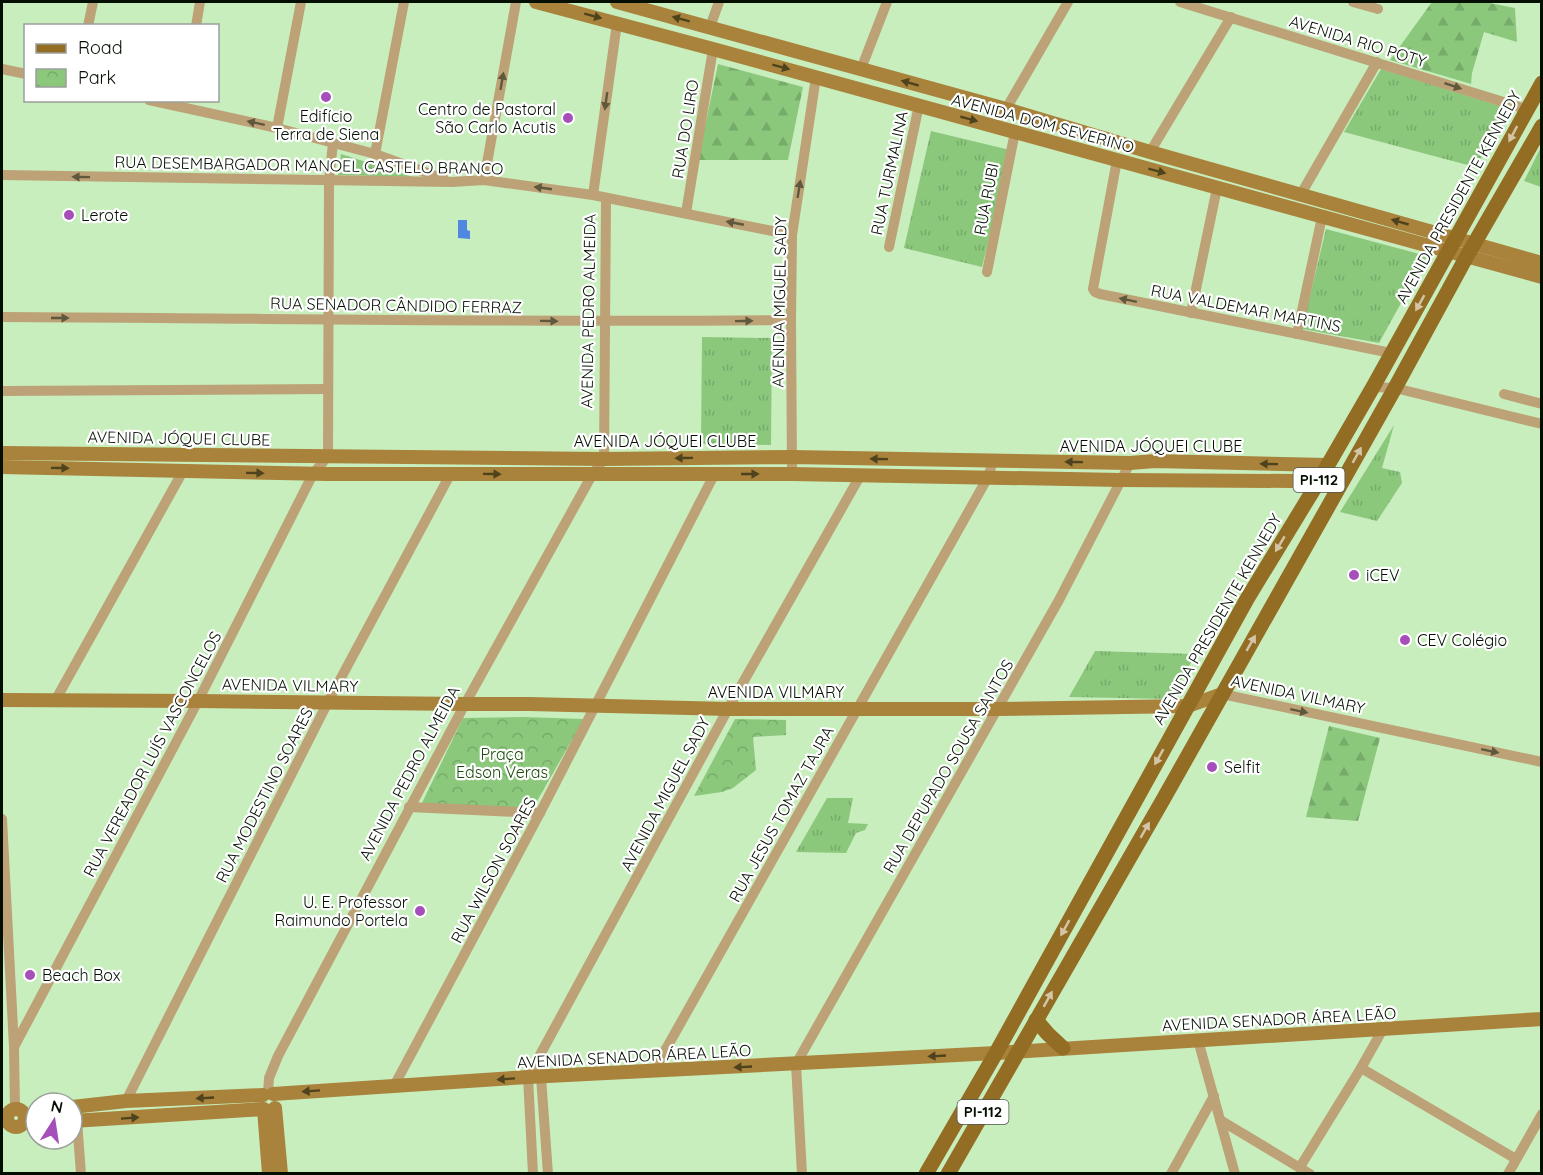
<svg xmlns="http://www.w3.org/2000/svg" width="1543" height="1175" viewBox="0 0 1543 1175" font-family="Quicksand,sans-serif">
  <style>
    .grass { fill: url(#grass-tufts) }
    .forest { fill: url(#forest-firs) }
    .park { fill: url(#park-crowns) }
    .pitch { fill: #8bc87c }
    .water { fill: #5088e1 }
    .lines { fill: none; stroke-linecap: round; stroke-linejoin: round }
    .street { stroke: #bca276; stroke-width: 10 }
    .secondary { stroke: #a9823b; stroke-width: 14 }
    .primary { stroke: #936d24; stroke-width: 15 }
    .oneway { fill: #4e431c }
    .oneway2 { fill: #60583c }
    .oneway3 { fill: #d4c5a7 }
    .poi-dot { fill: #a64fbb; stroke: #fff; stroke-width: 2 }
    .labels { text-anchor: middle; stroke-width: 4.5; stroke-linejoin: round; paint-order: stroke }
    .shield { fill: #fff; stroke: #4f574e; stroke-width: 1.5 }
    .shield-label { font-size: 15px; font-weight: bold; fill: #040f02 }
    .street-label { font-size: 16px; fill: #040f02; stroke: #fff }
    .poi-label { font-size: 16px; fill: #040f02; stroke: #fff; text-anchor: start }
    .park-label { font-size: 16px; fill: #1b4b0a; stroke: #fff }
  </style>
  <defs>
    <pattern id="grass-tufts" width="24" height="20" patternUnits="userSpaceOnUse" patternTransform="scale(1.5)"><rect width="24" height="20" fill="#8bc87c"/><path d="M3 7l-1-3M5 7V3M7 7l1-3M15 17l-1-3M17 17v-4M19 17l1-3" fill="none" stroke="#76ab6a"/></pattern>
    <pattern id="forest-firs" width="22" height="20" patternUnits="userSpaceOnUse" patternTransform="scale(1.5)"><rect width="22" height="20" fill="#8bc87c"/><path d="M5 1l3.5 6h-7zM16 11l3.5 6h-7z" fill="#76ab6a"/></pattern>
    <pattern id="park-crowns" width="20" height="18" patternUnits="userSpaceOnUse" patternTransform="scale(1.5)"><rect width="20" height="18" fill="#8bc87c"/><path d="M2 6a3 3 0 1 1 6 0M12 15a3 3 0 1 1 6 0" fill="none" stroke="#76ab6a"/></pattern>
  </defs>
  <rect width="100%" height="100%" fill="#c8eebe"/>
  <!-- grass -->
  <g class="grass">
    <path d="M1381 69 1513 110 1475 167 1344 132Z"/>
    <path d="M931 131 1010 150 982 267 904 248Z"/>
    <path d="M1541 147V187L1524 181Z"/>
    <path d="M1326 229 1427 256 1379 343 1302 329Z"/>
    <path d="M702 337 772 338 771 445 701 444Z"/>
    <path d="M1394 425 1382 468 1400 472 1402 483 1377 521 1340 512Z"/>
    <path d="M1095 651 1196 654 1170 699 1069 697Z"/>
    <path d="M827 798H853L848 823 868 824 865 830 856 833 846 853 796 852Z"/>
  </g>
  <!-- forest -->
  <g class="forest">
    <path d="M1432 2H1484L1515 8 1517 42 1484 32 1472 73 1471 84 1390 60Z"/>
    <path d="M718 64 803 87 788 160H698Z"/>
    <path d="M1329 726 1380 738 1358 821 1306 817Z"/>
  </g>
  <!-- park -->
  <g class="park">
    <path d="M341 154 413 177 338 175Z"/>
    <path d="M523 717 584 719 533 808 421 805 463 718Z"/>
    <path d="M735 719 786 720V735L753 737 756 770 733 788 722 792 694 796Z"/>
  </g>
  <!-- pitch -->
  <path class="pitch" d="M485 748 506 757 493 789 472 781Z"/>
  <!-- water -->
  <path class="water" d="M458 220H467V230L470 231V239L458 238Z"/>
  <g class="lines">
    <!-- street -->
    <g class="street">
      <path d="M1180 2 1526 109"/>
      <path d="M1353 2 1378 9"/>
      <path d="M88 26 93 2"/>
      <path d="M196 26 200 2"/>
      <path d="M710 27 719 2"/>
      <path d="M2 69 26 74"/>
      <path d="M861 69 887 2"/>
      <path d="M149 100 277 128 375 154 444 179"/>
      <path d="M1006 109 1068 2"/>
      <path d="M277 128 301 2"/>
      <path d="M1150 152 1231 17"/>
      <path d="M375 154 404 2"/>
      <path d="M1117 160 1093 289 1095 292 1100 294 1391 353"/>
      <path d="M2 175 452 182 484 180 593 195 792 235"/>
      <path d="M484 180 516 2"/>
      <path d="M1301 194 1377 62"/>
      <path d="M593 195 617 23"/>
      <path d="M686 213 713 49"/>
      <path d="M889 247 919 105"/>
      <path d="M987 272 1015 132"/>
      <path d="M1191 313 1217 188"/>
      <path d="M2 317C265 318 528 323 791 320"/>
      <path d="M1297 334 1322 217"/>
      <path d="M1373 387 1395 388 1542 424"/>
      <path d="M2 391 328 389"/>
      <path d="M1504 394 1542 404"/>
      <path d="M792 474 791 320 792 235 816 77"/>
      <path d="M1222 694 1542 762"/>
      <path d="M55 701 183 471"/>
      <path d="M409 807 540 813"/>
      <path d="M2 819 14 1047 15 1109"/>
      <path d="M1198 1040 1235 1174"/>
      <path d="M14 1047 198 701 313 474 328 456 329 180 333 143"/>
      <path d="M1361 1068 1516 1159"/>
      <path d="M538 1071 541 1077 548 1174"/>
      <path d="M653 1072 988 477 993 461"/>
      <path d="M394 1086 540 813 714 475"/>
      <path d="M268 1093 269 1078 278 1056 465 704 592 475 604 459 606 199"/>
      <path d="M126 1101 328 702 451 473"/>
      <path d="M76 1107 81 1174"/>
      <path d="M1220 1120 1310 1174"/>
      <path d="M1300 1167 1361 1068 1383 1029"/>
      <path d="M533 1174 528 1077 728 709 860 476"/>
      <path d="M802 1174 796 1064 1059 600 1130 463"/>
      <path d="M1171 1174 1214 1096"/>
      <path d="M1508 1174 1542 1114"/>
    </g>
    <!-- secondary -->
    <g class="secondary">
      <path d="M536 2 713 49 1542 277"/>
      <path d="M617 2 1006 109 1150 152 1542 263"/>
      <path d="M2 453 604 459 791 457 1130 463 1155 461 1328 465"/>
      <path d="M2 467 328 474H792L1120 480 1292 481H1298L1314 489"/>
      <path d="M2 700 198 701 465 704H530L728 709H997L1188 706 1222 694"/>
      <path d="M273 1094 528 1077 996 1053 1542 1019"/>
      <path d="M72 1107 126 1101 263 1095"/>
      <path d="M275 1108 281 1174"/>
      <circle cx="16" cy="1118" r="9"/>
      <path d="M72 1121 264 1109 269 1174"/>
    </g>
    <!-- primary -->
    <g class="primary">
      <path d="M1036 1020 1048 1034 1063 1048"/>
      <path d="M926 1174 996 1053 1247 599 1314 489 1373 387 1542 83"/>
      <path d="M948 1174 1164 798 1395 388 1467 256 1542 126"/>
    </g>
  </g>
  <!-- one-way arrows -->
  <defs><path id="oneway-solid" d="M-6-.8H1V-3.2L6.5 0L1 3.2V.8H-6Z" transform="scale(1.5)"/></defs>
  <g class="oneway">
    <use href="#oneway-solid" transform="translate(593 16) rotate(15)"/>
    <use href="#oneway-solid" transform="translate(681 19) rotate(-165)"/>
    <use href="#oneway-solid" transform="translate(781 67) rotate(15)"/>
    <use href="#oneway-solid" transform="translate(910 83) rotate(-164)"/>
    <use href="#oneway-solid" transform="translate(969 119) rotate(15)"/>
    <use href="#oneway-solid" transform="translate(1157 171) rotate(15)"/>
    <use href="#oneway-solid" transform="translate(1400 222) rotate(-164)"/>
    <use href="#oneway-solid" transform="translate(684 458) rotate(179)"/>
    <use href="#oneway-solid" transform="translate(879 459) rotate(-179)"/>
    <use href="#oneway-solid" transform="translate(1074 462) rotate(-179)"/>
    <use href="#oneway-solid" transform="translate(1269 464) rotate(-179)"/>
    <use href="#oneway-solid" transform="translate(60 468) rotate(1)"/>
    <use href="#oneway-solid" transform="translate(255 473) rotate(1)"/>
    <use href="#oneway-solid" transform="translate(492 474) rotate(1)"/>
    <use href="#oneway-solid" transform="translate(750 474)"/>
    <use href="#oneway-solid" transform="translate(937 1056) rotate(177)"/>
    <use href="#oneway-solid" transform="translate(743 1067) rotate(177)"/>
    <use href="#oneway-solid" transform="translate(506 1079) rotate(176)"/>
    <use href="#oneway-solid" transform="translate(311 1091) rotate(176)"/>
    <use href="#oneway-solid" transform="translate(205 1098) rotate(177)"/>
    <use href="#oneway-solid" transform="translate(130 1118) rotate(-4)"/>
  </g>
  <g class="oneway2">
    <use href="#oneway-solid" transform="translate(502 81) rotate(-80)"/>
    <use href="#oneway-solid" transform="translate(1453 86) rotate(18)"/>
    <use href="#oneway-solid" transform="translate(606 101) rotate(98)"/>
    <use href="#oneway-solid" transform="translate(256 123) rotate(-168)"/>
    <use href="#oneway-solid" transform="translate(81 177) rotate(-179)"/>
    <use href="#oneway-solid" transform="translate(543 188) rotate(-172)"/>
    <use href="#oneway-solid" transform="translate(799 189) rotate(-81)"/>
    <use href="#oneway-solid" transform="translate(735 223) rotate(-169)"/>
    <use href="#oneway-solid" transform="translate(1128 300) rotate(-168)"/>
    <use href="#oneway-solid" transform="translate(60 318)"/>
    <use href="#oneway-solid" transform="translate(549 321) rotate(1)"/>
    <use href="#oneway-solid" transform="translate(744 321) rotate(-1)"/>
    <use href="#oneway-solid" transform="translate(1299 711) rotate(12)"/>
    <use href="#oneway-solid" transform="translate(1490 751) rotate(12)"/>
  </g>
  <g class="oneway3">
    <use href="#oneway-solid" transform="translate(1513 134) rotate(118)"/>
    <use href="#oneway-solid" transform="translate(1420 303) rotate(119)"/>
    <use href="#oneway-solid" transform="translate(1357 455) rotate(-61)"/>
    <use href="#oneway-solid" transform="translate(1280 544) rotate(121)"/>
    <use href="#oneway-solid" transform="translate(1251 643) rotate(-60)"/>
    <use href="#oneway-solid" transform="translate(1159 757) rotate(119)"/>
    <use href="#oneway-solid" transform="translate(1145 830) rotate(-60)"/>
    <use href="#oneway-solid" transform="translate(1065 928) rotate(119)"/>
    <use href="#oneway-solid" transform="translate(1048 999) rotate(-61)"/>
  </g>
  <!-- markers -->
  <g class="poi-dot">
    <circle cx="326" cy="97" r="6"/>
    <circle cx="568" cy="118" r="6"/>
    <circle cx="69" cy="215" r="6"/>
    <circle cx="1354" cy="575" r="6"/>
    <circle cx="1405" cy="640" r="6"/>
    <circle cx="1212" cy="767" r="6"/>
    <circle cx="420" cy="911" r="6"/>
    <circle cx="30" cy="975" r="6"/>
  </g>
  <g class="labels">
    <!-- shield labels -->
    <g class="shield">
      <rect x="1293.5" y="468" width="51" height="24" rx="4.5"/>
      <rect x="957.5" y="1100" width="51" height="24" rx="4.5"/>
    </g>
    <g class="shield-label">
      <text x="1319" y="485">PI-112</text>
      <text x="983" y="1117">PI-112</text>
    </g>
    <!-- street labels -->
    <g class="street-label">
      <text transform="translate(1358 41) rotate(17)" y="6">AVENIDA RIO POTY</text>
      <text transform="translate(1043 123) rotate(15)" y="6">AVENIDA DOM SEVERINO</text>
      <text transform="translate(685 129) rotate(-81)" y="6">RUA DO LIRO</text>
      <text transform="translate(309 165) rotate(1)" y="6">RUA DESEMBARGADOR MANOEL CASTELO BRANCO</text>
      <text transform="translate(889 173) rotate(-78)" y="6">RUA TURMALINA</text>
      <text transform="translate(1458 197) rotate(-61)" y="6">AVENIDA PRESIDENTE KENNEDY</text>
      <text transform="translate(986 199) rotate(-79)" y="6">RUA RUBI</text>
      <text transform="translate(779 302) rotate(-89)" y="6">AVENIDA MIGUEL SADY</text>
      <text transform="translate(396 305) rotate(1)" y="6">RUA SENADOR CÂNDIDO FERRAZ</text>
      <text transform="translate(1246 308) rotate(11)" y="6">RUA VALDEMAR MARTINS</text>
      <text transform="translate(588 311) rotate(-89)" y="6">AVENIDA PEDRO ALMEIDA</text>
      <text transform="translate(179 438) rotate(1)" y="6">AVENIDA JÓQUEI CLUBE</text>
      <text x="665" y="447">AVENIDA JÓQUEI CLUBE</text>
      <text x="1151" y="452">AVENIDA JÓQUEI CLUBE</text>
      <text transform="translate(1217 619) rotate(-60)" y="6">AVENIDA PRESIDENTE KENNEDY</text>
      <text transform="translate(290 685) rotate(1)" y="6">AVENIDA VILMARY</text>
      <text x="776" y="698">AVENIDA VILMARY</text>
      <text transform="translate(1298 694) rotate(12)" y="6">AVENIDA VILMARY</text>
      <text transform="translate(152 754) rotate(-62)" y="6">RUA VEREADOR LUÍS VASCONCELOS</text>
      <text transform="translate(948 766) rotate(-60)" y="6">RUA DEPUPADO SOUSA SANTOS</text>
      <text transform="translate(409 773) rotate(-62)" y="6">AVENIDA PEDRO ALMEIDA</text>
      <text transform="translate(665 794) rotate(-62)" y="6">AVENIDA MIGUEL SADY</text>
      <text transform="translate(264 795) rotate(-63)" y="6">RUA MODESTINO SOARES</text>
      <text transform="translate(781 814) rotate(-61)" y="6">RUA JESUS TOMAZ TAJRA</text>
      <text transform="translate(493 870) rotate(-62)" y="6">RUA WILSON SOARES</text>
      <text transform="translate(1279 1019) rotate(-3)" y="6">AVENIDA SENADOR ÁREA LEÃO</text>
      <text transform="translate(634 1056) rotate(-3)" y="6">AVENIDA SENADOR ÁREA LEÃO</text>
    </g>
    <!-- poi labels -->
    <g class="poi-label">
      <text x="556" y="115" text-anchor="end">Centro de Pastoral<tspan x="556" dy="18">São Carlo Acutis</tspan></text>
      <text x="326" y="122" text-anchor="middle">Edifício<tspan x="326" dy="18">Terra de Siena</tspan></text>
      <text x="81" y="221">Lerote</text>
      <text x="1366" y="581">iCEV</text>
      <text x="1417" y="646">CEV Colégio</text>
      <text x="1224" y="773">Selfit</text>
      <text x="408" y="908" text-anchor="end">U. E. Professor<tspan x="408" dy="18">Raimundo Portela</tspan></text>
      <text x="42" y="981">Beach Box</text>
    </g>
    <!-- park labels -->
    <g class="park-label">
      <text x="502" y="760">Praça<tspan x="502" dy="18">Edson Veras</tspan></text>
    </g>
  </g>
  <!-- border -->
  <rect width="1543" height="1175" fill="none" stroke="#040f02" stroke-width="6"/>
  <!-- legend -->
  <rect x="24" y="24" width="195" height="78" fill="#ffffff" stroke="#9b9f9a" stroke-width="1.5"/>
  <rect x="36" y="44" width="30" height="9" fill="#936d24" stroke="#9b9f9a" stroke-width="1.5"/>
  <text x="78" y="54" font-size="18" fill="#040f02">Road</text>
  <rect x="36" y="69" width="30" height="18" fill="url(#park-crowns)" stroke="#9b9f9a" stroke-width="1.5"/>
  <text x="78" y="84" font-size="18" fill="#040f02">Park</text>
  <!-- north arrow -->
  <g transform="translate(54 1121) rotate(12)"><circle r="28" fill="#ffffff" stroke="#9b9f9a" stroke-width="1.5"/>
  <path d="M0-4.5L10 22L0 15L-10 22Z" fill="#a64fbb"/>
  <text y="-9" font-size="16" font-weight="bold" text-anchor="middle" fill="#040f02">N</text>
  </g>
</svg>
